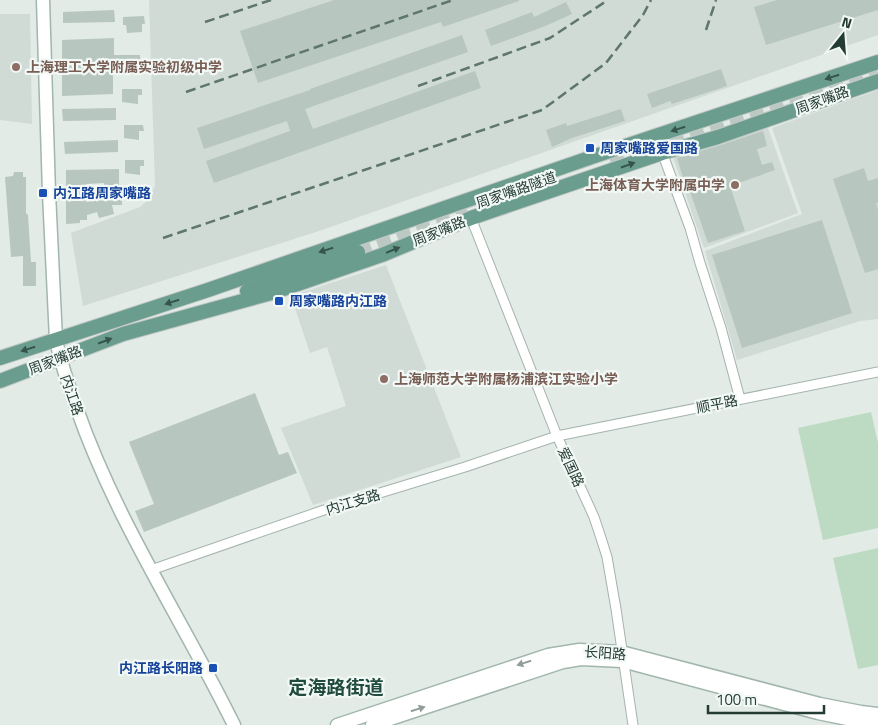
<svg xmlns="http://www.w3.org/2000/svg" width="878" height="725" viewBox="0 0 878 725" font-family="'Titillium Web','Noto Sans SC',sans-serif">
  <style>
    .built { fill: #d0dbd5 }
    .green { fill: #bcdbc2 }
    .building { fill: #b7c6bf; fill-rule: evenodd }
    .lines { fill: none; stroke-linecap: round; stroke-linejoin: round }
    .primary-tunnel { stroke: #bcc8c2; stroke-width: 14; stroke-dasharray: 14 7; stroke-linecap: butt }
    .street-casing { stroke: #a5b3ad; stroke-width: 11 }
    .secondary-casing { stroke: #a1b6ad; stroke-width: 15 }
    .primary-casing { stroke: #c1c8c6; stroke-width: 16 }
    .street { stroke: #fff; stroke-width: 9 }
    .secondary { stroke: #fff; stroke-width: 12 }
    .primary { stroke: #6a9d8d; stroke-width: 14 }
    .rail { stroke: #5e766e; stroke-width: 2.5; stroke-dasharray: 10 5; stroke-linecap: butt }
    .oneway { fill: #35544a }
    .oneway2 { fill: #919d99 }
    .education-dot { fill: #8d6e63; stroke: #f2f8f5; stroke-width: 2 }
    .transit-dot { fill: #1a4fb4; stroke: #f2f8f5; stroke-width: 2 }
    .labels { text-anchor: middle; stroke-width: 4.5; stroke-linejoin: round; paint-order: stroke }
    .education-label { font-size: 14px; font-weight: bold; fill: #785e54; stroke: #f2f8f5; text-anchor: start }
    .street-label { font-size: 14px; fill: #233b33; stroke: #f2f8f5 }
    .transit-label { font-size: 14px; font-weight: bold; fill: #164399; stroke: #f2f8f5; text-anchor: start }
    .district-label { font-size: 19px; font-weight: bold; fill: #214b3e; stroke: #f2f8f5 }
  </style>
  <rect width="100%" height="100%" fill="#e2ebe6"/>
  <!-- built -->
  <g class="built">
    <path d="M149 0H878V35L319 231 83 306 71 233 140 207 150 198 155 185Z"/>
    <path d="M0 14H30L32 124 0 120Z"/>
    <path d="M878 90V319L860 321 737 360 705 251 802 214 772 128Z"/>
    <path d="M768 128 798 213 704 248 673 157Z"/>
    <path d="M386 265 461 457 313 505 281 428 346 406 327 347 310 353 291 296Z"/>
  </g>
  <!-- green -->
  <g class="green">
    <path d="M871 412 878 443V528L823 540 798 428Z"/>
    <path d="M878 548V665L858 669 833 558Z"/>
  </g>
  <!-- building -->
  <g class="building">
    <path d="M334 0H519V1L443 27 441 22 258 83 240 31Z"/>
    <path d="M777 0H878V10L766 45 754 7Z"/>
    <path d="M566 2 572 14 543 27 491 46 485 30 532 12 534 17Z"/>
    <path d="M114 10 115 22 63 23V12Z"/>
    <path d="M144 16 145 24H142V32L127 33 126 25H123V17Z"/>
    <path d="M462 35 468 52 305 109 313 129 475 71 481 88 214 183 206 161 290 131 287 121 204 149 197 128 310 90V89Z"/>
    <path d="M114 38V55H140V61H136V69H116V72H113V94L62 96V40Z"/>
    <path d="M721 69 727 86 672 104 670 101 652 108 647 94Z"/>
    <path d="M122 89H142V95H138V104L122 102Z"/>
    <path d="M116 108V120L63 121 62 109Z"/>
    <path d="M621 109 625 121 572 138 552 147 546 130 566 123 567 126Z"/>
    <path d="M124 125H143L144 131H139V140L124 138Z"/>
    <path d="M763 131 767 146 757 149 762 165 772 162 775 170 730 186 745 231 708 243 687 183 685 184 677 158 721 145Z"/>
    <path d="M118 140V152L65 154 64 142Z"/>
    <path d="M125 160H144V166H140V175L125 173Z"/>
    <path d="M864 168 868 181 878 178V203H876L878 210V269L865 273 833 179Z"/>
    <path d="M119 169V192H122V205H112L114 214 99 218 97 212 87 215V220H80V223L66 224V170ZM104 183V198L86 202V184Z"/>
    <path d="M14 172H23V177H26V213L28 215 31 262H36V286H23V256L11 257 5 177 13 176Z"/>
    <path d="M822 220 852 313 742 348 712 255Z"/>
    <path d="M255 393 279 455 288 452 297 473 144 532 135 511 154 504 129 442Z"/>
  </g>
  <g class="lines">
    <!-- primary-tunnel -->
    <g class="primary-tunnel">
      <path d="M611 163 878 73"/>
      <path d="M358 252 468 213"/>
    </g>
    <!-- street casing -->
    <g class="street-casing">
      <g id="street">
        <path d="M656 136 690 228 700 263 721 328 740 399"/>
        <path d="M471 218 557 436 594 517 601 538 607 557 616 609 633 725"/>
        <path d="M151 570 324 510 465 467 557 436 878 372"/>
      </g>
    </g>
    <!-- secondary casing -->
    <g class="secondary-casing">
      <g id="secondary">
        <path d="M43 0 49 193 56 340C61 364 69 387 77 409 116 521 182 619 234 725"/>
        <path d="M337 725 548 655 579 650 621 652 820 704 861 712 878 714"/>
        <path d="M372 725 563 662 581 659 622 661 818 713 852 720 878 723"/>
      </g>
    </g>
    <!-- primary casing -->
    <g class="primary-casing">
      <g id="primary">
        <path d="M247 291 358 252"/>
        <path d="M0 358 208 290 595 156 878 62"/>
        <path d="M0 381 123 334 275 292 382 255 471 218 662 153 718 137 878 81"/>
      </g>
    </g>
    <!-- street -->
    <use href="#street" class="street"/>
    <!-- secondary -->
    <use href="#secondary" class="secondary"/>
    <!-- primary -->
    <use href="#primary" class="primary"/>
    <!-- rail -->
    <g class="rail">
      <path d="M205 22 271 0"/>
      <path d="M706 30 716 0"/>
      <path d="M418 86 550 38 608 0"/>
      <path d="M186 92 453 0"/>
      <path d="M163 238 542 110 606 63 643 15 651 0"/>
    </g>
  </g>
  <!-- one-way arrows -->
  <defs><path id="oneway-solid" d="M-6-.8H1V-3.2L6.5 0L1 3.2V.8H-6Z" transform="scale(1.25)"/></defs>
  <g class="oneway">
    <use href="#oneway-solid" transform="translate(832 77) rotate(162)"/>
    <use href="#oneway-solid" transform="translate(678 129) rotate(162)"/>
    <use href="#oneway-solid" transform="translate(628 165) rotate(-19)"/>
    <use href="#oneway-solid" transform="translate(326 250) rotate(162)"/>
    <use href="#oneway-solid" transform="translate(393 250) rotate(-22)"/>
    <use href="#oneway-solid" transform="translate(172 302) rotate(162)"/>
    <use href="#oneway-solid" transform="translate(105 341) rotate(-21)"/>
    <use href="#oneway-solid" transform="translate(28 349) rotate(162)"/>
  </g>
  <g class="oneway2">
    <use href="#oneway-solid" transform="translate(524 663) rotate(162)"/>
    <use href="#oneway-solid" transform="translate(418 709) rotate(-18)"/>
  </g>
  <!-- markers -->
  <g class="education-dot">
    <circle cx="16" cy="67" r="5"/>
    <circle cx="735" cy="185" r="5"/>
    <circle cx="384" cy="379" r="5"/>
  </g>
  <g class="transit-dot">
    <rect x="585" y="143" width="10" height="10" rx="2.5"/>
    <rect x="38" y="188" width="10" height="10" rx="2.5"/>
    <rect x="274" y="296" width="10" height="10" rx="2.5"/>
    <rect x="208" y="663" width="10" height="10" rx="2.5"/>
  </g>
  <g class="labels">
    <!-- education labels -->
    <g class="education-label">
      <text x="26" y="72">上海理工大学附属实验初级中学</text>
      <text x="725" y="190" text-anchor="end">上海体育大学附属中学</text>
      <text x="394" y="384">上海师范大学附属杨浦滨江实验小学</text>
    </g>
    <!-- street labels -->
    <g class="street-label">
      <text transform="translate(822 100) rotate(-20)" y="5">周家嘴路</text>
      <text transform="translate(516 190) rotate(-19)" y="5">周家嘴路隧道</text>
      <text transform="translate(439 231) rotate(-22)" y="5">周家嘴路</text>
      <text transform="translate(55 360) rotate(-21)" y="5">周家嘴路</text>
      <text transform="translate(72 395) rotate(71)" y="5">内江路</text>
      <text transform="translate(717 404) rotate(-11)" y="5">顺平路</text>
      <text transform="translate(571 467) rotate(65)" y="5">爱国路</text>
      <text transform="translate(353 502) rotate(-17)" y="5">内江支路</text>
      <text transform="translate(605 653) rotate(4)" y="5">长阳路</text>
    </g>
    <!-- transit labels -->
    <g class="transit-label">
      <text x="600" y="153">周家嘴路爱国路</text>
      <text x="53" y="198">内江路周家嘴路</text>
      <text x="289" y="306">周家嘴路内江路</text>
      <text x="203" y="673" text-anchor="end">内江路长阳路</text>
    </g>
    <!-- district labels -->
    <g class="district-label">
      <text x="336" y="694">定海路街道</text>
    </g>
  </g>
  <!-- north arrow -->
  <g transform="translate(843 35) rotate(17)" stroke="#f2f8f5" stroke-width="4" paint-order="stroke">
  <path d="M0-4L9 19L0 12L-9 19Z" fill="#233b33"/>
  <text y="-8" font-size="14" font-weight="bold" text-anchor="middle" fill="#233b33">N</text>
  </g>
  <!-- scale -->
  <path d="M708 705v8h116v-8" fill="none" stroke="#233b33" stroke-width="2.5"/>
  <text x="716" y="705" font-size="15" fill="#233b33" stroke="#f2f8f5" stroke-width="4" paint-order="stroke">100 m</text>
</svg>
